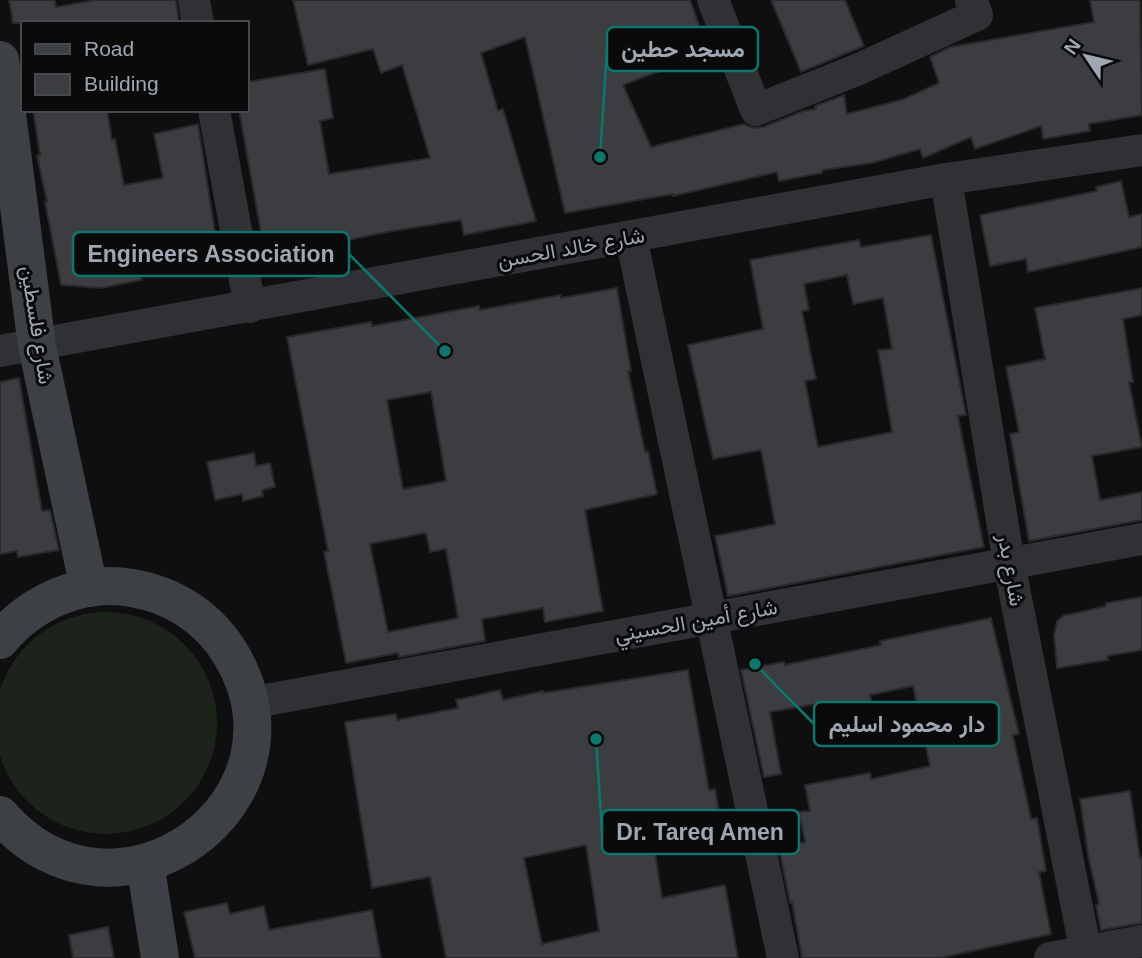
<svg xmlns="http://www.w3.org/2000/svg" width="1142" height="958" viewBox="0 0 1142 958" font-family="Arial,Vazirmatn,sans-serif">
  <style>
    .green { fill: #1b231b }
    .building { fill: #3b3d40; stroke: #29292c; stroke-width: 2; fill-rule: evenodd }
    .lines { fill: none; stroke-linecap: round; stroke-linejoin: round }
    .street { stroke: #303135; stroke-width: 32 }
    .secondary { stroke: #3d4045; stroke-width: 38 }
    .labels { text-anchor: middle; stroke-width: 6; stroke-linejoin: round; paint-order: stroke }
    .street-label { font-size: 21px; fill: #9fa7b2; stroke: #0a0a0b }
    .leader { fill: none; stroke: #0f766e; stroke-width: 2.5 }
    .callout-dot { fill: #0f766e; stroke: #0a0a0b; stroke-width: 2.5 }
    .callout { fill: #0a0a0b; stroke: #0f766e; stroke-width: 2.5 }
    .callout-label { font-size: 23px; text-anchor: middle; font-weight: bold; fill: #9fa7b2 }
  </style>
  <rect width="100%" height="100%" fill="#0f0f10"/>
  <!-- green -->
  <circle class="green" cx="106" cy="723" r="111"/>
  <!-- building -->
  <g class="building">
    <path d="M9 0H55L56 7 95 0H176L179 23H13Z"/>
    <path d="M293 0H690L709 52 623 85 651 147 744 124 753 128 763 127 803 111 816 109 815 106 844 95 847 114 904 99 939 83 930 57 950 47 1094 22 1090 0H1140L1142 115 1089 124 1090 131 1043 139 1041 126 975 149 971 137 923 158 920 149 872 163 822 170V173L779 181 777 172 673 196V194L565 213 525 37 481 53 498 111 503 109 536 221 464 235 461 220 381 233 340 242 341 244 286 254 263 244 239 110H247V82L325 69 333 118 320 121 329 174 430 158 402 65 381 73 373 49 308 65Z"/>
    <path d="M771 0H845L864 46 801 72Z"/>
    <path d="M33 110H107L112 140 115 139 124 185 163 178 154 134 198 124 219 258 140 271 142 280 101 288 61 285 45 202H47L37 156 40 155Z"/>
    <path d="M1121 181 1129 217 1142 214V247L1028 272 1026 259 990 266 980 215 1097 191 1096 187Z"/>
    <path d="M931 235 966 415 958 416 984 547 728 596 715 536 775 524 761 450 713 459 688 345 763 329 750 260 859 240 861 247ZM847 275 853 304 883 298 892 349 878 350 892 432 818 447 805 381 816 379 802 311 809 310 804 284Z"/>
    <path d="M617 288 631 371H628L645 452 648 451 657 494 585 510 603 611 545 622 543 608 482 619 485 641 399 657 398 653 346 663 324 552 328 551 287 337 371 322 372 326 479 306 480 310 561 295V298ZM431 392 446 481 403 489 387 400ZM426 533 430 552 446 549 458 618 388 632 370 544Z"/>
    <path d="M1142 288V315L1123 319 1133 382H1129L1142 447 1092 456 1100 500 1142 492V520L1029 541 1010 434 1019 432 1006 367 1045 359 1035 308Z"/>
    <path d="M19 378 42 511 50 510 59 550 18 557 17 551 0 554V382Z"/>
    <path d="M254 453 256 466 270 463 275 487 262 490 263 496 243 501 242 494 215 500 207 462Z"/>
    <path d="M1142 597V650L1107 656 1108 660 1057 668 1054 635 1057 621 1063 616 1106 606V603Z"/>
    <path d="M991 618 1019 734 1013 735 1031 819 1037 818 1046 871 1039 872 1051 934 940 958H802L792 902 790 903 779 848 805 842 799 812 810 811 805 785 870 773 871 779 930 766 913 686 870 695 872 704 830 713 828 702 770 712 781 774 764 777 741 670 784 662 785 665 881 645 880 641Z"/>
    <path d="M688 670 709 790 715 789 724 838 655 852 662 898 725 885 738 958H446L430 877 372 888 345 722 396 714 397 720 458 708 456 700 500 690 503 700 543 691V693ZM586 845 599 931 542 944 524 858Z"/>
    <path d="M1130 791 1140 858 1142 857V923L1101 930 1096 905 1099 904 1088 855 1080 799Z"/>
    <path d="M227 903 230 914 264 906 269 930 372 910 381 958H195L184 912Z"/>
    <path d="M108 927 114 958H73L69 935Z"/>
  </g>
  <g class="lines">
    <!-- street -->
    <g class="street">
      <path d="M194 0 198 23"/>
      <path d="M713 0 756 110 859 69 977 15 971 0"/>
      <path d="M214 110 250 307"/>
      <path d="M946 179 1009 563 1087 958"/>
      <path d="M631 237 783 958"/>
      <path d="M0 351 946 179 1142 150"/>
      <path d="M250 703 1142 539"/>
      <path d="M1050 958 1142 941"/>
    </g>
    <!-- secondary -->
    <g class="secondary">
      <path d="M0 60 37 346 89 588"/>
      <path d="M0 640C31 602 82 579 132 588 173 595 208 617 230 653 320 800 117 950 0 815"/>
      <path d="M145 863 160 958"/>
    </g>
  </g>
  <g class="labels">
    <!-- street labels -->
    <g class="street-label">
      <text transform="translate(571 248) rotate(-10)" y="7">شارع خالد الحسن</text>
      <text transform="translate(37 325) rotate(81)" y="7">شارع فلسطين</text>
      <text transform="translate(1011 570) rotate(80)" y="7">شارع بدر</text>
      <text transform="translate(696 621) rotate(-10)" y="7">شارع أمين الحسيني</text>
    </g>
  </g>
  <!-- callouts -->
  <path class="leader" d="M600 157L607 49M445 351L349 254M755 664L814 724M596 739L602 832"/>
  <g class="callout-dot">
    <circle cx="600" cy="157" r="7"/>
    <circle cx="445" cy="351" r="7"/>
    <circle cx="755" cy="664" r="7"/>
    <circle cx="596" cy="739" r="7"/>
  </g>
  <g class="callout">
    <rect x="607" y="27" width="151" height="44" rx="7"/>
    <rect x="73" y="232" width="276" height="44" rx="7"/>
    <rect x="814" y="702" width="185" height="44" rx="7"/>
    <rect x="602" y="810" width="197" height="44" rx="7"/>
  </g>
  <g class="callout-label">
    <text x="683" y="57">مسجد حطين</text>
    <text x="211" y="262">Engineers Association</text>
    <text x="907" y="732">دار محمود اسليم</text>
    <text x="700" y="840">Dr. Tareq Amen</text>
  </g>
  <!-- legend -->
  <rect x="21" y="21" width="228" height="91" fill="#0a0a0b" stroke="#46494e" stroke-width="2"/>
  <rect x="35" y="44" width="35" height="10" fill="#3d4045" stroke="#46494e" stroke-width="2"/>
  <text x="84" y="56" font-size="21" fill="#9fa7b2">Road</text>
  <rect x="35" y="74" width="35" height="21" fill="#3b3d40" stroke="#46494e" stroke-width="2"/>
  <text x="84" y="91" font-size="21" fill="#9fa7b2">Building</text>
  <!-- north arrow -->
  <g transform="translate(1086 56) rotate(305)" stroke="#0a0a0b" stroke-width="5" paint-order="stroke">
  <path d="M0-5L12 26L0 18L-12 26Z" fill="#9fa7b2"/>
  <text y="-10" font-size="19" font-weight="bold" text-anchor="middle" fill="#9fa7b2">N</text>
  </g>
</svg>
